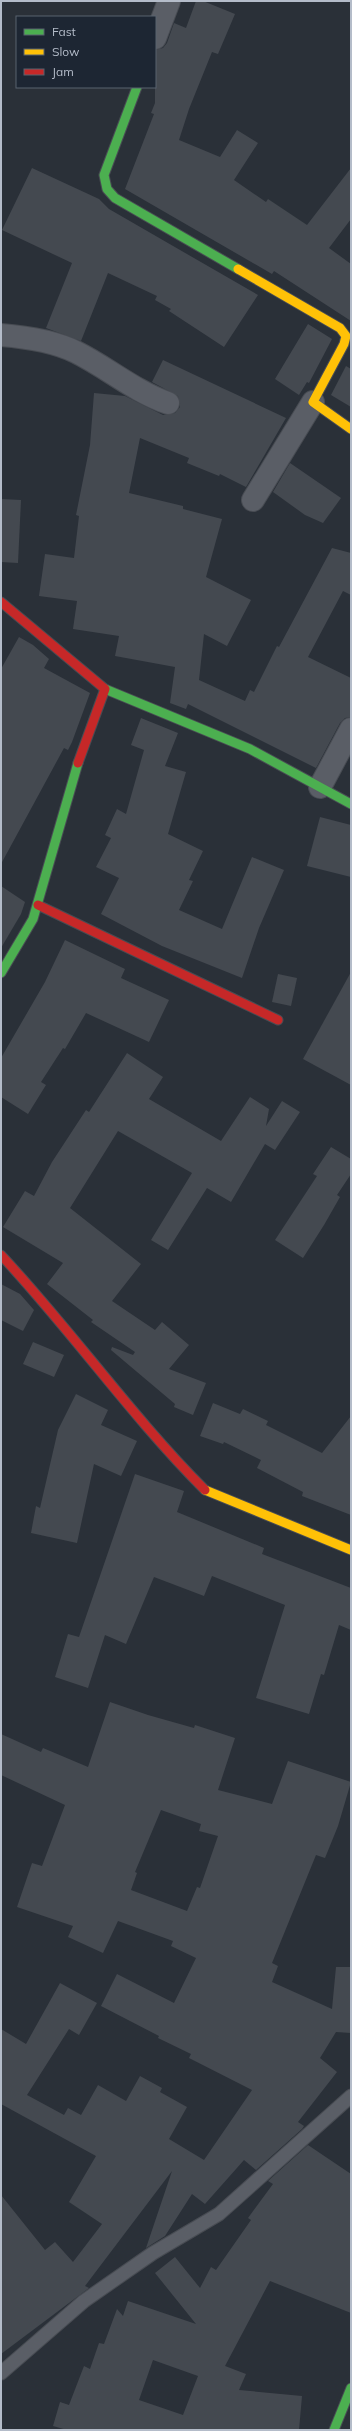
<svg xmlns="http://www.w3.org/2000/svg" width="352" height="2431" viewBox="0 0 352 2431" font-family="Mulish,sans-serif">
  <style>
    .building { fill: #444950; fill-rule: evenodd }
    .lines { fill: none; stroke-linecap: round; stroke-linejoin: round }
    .lane-casing { stroke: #484c53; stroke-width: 15 }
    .street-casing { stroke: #484c53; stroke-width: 24 }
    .fast-casing { stroke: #484c53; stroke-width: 11 }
    .slow-casing { stroke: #484c53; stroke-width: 11 }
    .jam-casing { stroke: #484c53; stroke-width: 11 }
    .lane { stroke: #5a5e66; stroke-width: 13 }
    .street { stroke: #5a5e66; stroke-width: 22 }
    .fast { stroke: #4caf50; stroke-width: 9 }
    .slow { stroke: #ffc107; stroke-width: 9 }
    .jam { stroke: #c62828; stroke-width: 9 }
  </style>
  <rect width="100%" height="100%" fill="#2a3038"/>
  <!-- building -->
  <g class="building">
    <path d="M196 1H203L235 14 218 54 212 52 189 109 179 140 220 157 237 130 258 143 234 180 266 202 268 199 307 225 351 168V219L329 248 351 264V321L274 271 272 274 125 189 154 114 151 113 155 103V50L163 48 167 43 174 23 186 28Z"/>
    <path d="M32 168 99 199 109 209 258 295 224 347 169 311 171 309 155 300 157 296 108 273 81 341 46 328 72 263 2 230Z"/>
    <path d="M308 324 332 339 309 383 307 382 299 395 275 379Z"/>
    <path d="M163 360 286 418 246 487 220 474 219 476 187 463 189 458 140 438 129 493 183 506V509L222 519 206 577 251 600 227 646 204 634 199 680 245 701 250 690 254 692 277 646 279 647 332 548 351 553V595L343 591 308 657 351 678V717L345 718 340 723 316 768 188 704 186 709 170 703 175 667 115 656 119 636 73 629 77 601 39 596 45 554 74 558 79 516 76 515 90 445 94 393 125 396 163 415 175 413 180 407 178 396 152 382Z"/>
    <path d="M346 366 351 369V407L331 395Z"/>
    <path d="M290 463 341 498 323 523 305 515 273 492Z"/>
    <path d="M1 499 21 500 18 563 1 562Z"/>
    <path d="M19 637 33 645 49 659 44 668 90 693 72 742 68 750 64 748 1 864V669Z"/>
    <path d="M141 718 178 733 165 766 186 772 168 834 203 851 189 880 193 881 179 910 222 929 252 857 284 870 259 928 242 978 162 946 101 914 119 878 96 867 111 838 105 835 117 809 126 814 144 750 131 745Z"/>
    <path d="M320 817 351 825V877L307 866Z"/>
    <path d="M1 886 25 902 21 914 1 948Z"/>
    <path d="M65 940 125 969 121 978 169 1000 149 1042 86 1013 65 1049 63 1048 41 1082 46 1085 28 1114 1 1097V1058L45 982Z"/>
    <path d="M351 972V1085L303 1059Z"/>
    <path d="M278 974 297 978 291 1006 272 1002Z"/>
    <path d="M127 1053 163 1077 149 1099 221 1141 250 1097 269 1109 266 1126 282 1101 300 1112 275 1150 265 1144 231 1202 207 1188 168 1250 151 1240 192 1173 118 1131 70 1208 141 1264 112 1301 155 1330 162 1322 189 1345 169 1369 206 1383 193 1415 174 1407 175 1404 111 1350 112 1347 133 1355 135 1352 91 1322 93 1320 47 1284 63 1263 3 1227 25 1191 34 1196 52 1162 86 1110 89 1112Z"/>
    <path d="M331 1147 351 1159V1174L337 1195 340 1197 324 1225 303 1258 275 1240 317 1176 313 1174Z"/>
    <path d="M1 1284 20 1294 34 1310 23 1331 1 1320Z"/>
    <path d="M33 1342 64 1355 54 1377 23 1364Z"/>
    <path d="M76 1394 108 1410 101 1425 137 1441 121 1476 94 1464 77 1543 31 1533 36 1506 40 1508 58 1430Z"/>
    <path d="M213 1403 240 1414 243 1409 268 1421 266 1425 322 1453 351 1416V1515L302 1496 303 1492 257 1468 261 1460 224 1442 223 1444 200 1436Z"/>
    <path d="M135 1474 184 1491 177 1512 264 1548 262 1554 351 1588V1630L339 1625 324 1675 321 1674 309 1714 256 1698 285 1605 212 1576 204 1596 154 1577 126 1644 105 1635 88 1688 55 1677 68 1634 79 1637Z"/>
    <path d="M110 1702 148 1715 194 1728 195 1725 235 1738 218 1790 272 1804 288 1761 351 1782 338 1826 325 1858 316 1855 272 1963 278 1966 272 1982 332 2009 336 1967H351V2033L336 2032 320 2058 337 2072 298 2122 304 2126 302 2129 256 2170 244 2160 205 2204 192 2194 165 2236 146 2248 172 2171 85 2286 89 2288 1 2354V2195L45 2250 55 2242 73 2262 102 2224 69 2202 96 2156 1 2104V2029L26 2044 60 1983 97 2003 79 2035 69 2029 27 2095 64 2115 68 2108 81 2115 98 2085 126 2101 140 2076 162 2088 160 2092 187 2107 169 2139 204 2160 252 2090 189 2058 191 2054 158 2038 159 2036 101 2006 117 1974 174 2003 196 1958 171 1946 173 1941 118 1921 103 1953 68 1937 73 1926 17 1907 32 1863 42 1866 65 1805 1 1775V1734L41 1752 43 1748 88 1767ZM161 1810 201 1824 199 1831 218 1836 200 1888 197 1887 187 1911 131 1890 137 1873 135 1872Z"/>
    <path d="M308 2145 351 2174V2313L270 2281 225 2366 246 2374 239 2390 302 2396 299 2430H67L53 2426 60 2402 69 2405 84 2366 90 2369 99 2343 104 2344 117 2309 123 2316 128 2301 196 2324 155 2273 175 2257 200 2288 211 2267 216 2270 251 2220 248 2218 273 2184 268 2181ZM153 2360 198 2376 183 2415 139 2400Z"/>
  </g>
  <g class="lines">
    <!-- lane casing -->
    <g class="lane-casing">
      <path id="lane" d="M1 2373 84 2301 153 2253 219 2214 351 2096"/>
    </g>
    <!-- street casing -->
    <g class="street-casing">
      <g id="street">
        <path d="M155 38 169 1"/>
        <path d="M1 335C26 337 54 341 76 352 108 368 134 391 168 403"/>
        <path d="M253 500 313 402"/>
        <path d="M320 787 351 729"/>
      </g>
    </g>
    <!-- fast casing -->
    <g class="fast-casing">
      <g id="fast">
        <path d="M137 87 104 175 107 189 115 198 238 269"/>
        <path d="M105 689 250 749 351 804"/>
        <path d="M1 973 33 919 78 763"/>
        <path d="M334 2430 351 2388"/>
      </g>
    </g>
    <!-- slow casing -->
    <g class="slow-casing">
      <g id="slow">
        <path d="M238 269 340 328 346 336 344 344 313 402 351 429"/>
        <path d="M205 1490 351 1550"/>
      </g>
    </g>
    <!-- jam casing -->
    <g class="jam-casing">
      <g id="jam">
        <path d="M1 602 105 689 78 763"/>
        <path d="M38 905 278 1020"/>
        <path d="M1 1255C72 1331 132 1417 205 1490"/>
      </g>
    </g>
    <!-- lane -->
    <use href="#lane" class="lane"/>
    <!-- street -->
    <use href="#street" class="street"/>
    <!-- fast -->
    <use href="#fast" class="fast"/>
    <!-- slow -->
    <use href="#slow" class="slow"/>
    <!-- jam -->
    <use href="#jam" class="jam"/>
  </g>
  <!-- border -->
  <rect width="352" height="2431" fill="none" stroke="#b4bcc9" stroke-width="4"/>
  <!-- legend -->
  <rect x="16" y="16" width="140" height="72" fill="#1d2633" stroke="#59626f"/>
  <rect x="24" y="29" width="20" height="6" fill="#4caf50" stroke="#59626f"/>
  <text x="52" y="36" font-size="12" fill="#b4bcc9">Fast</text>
  <rect x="24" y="49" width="20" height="6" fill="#ffc107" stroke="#59626f"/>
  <text x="52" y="56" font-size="12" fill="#b4bcc9">Slow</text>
  <rect x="24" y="69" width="20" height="6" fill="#c62828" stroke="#59626f"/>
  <text x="52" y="76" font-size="12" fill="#b4bcc9">Jam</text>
</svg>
